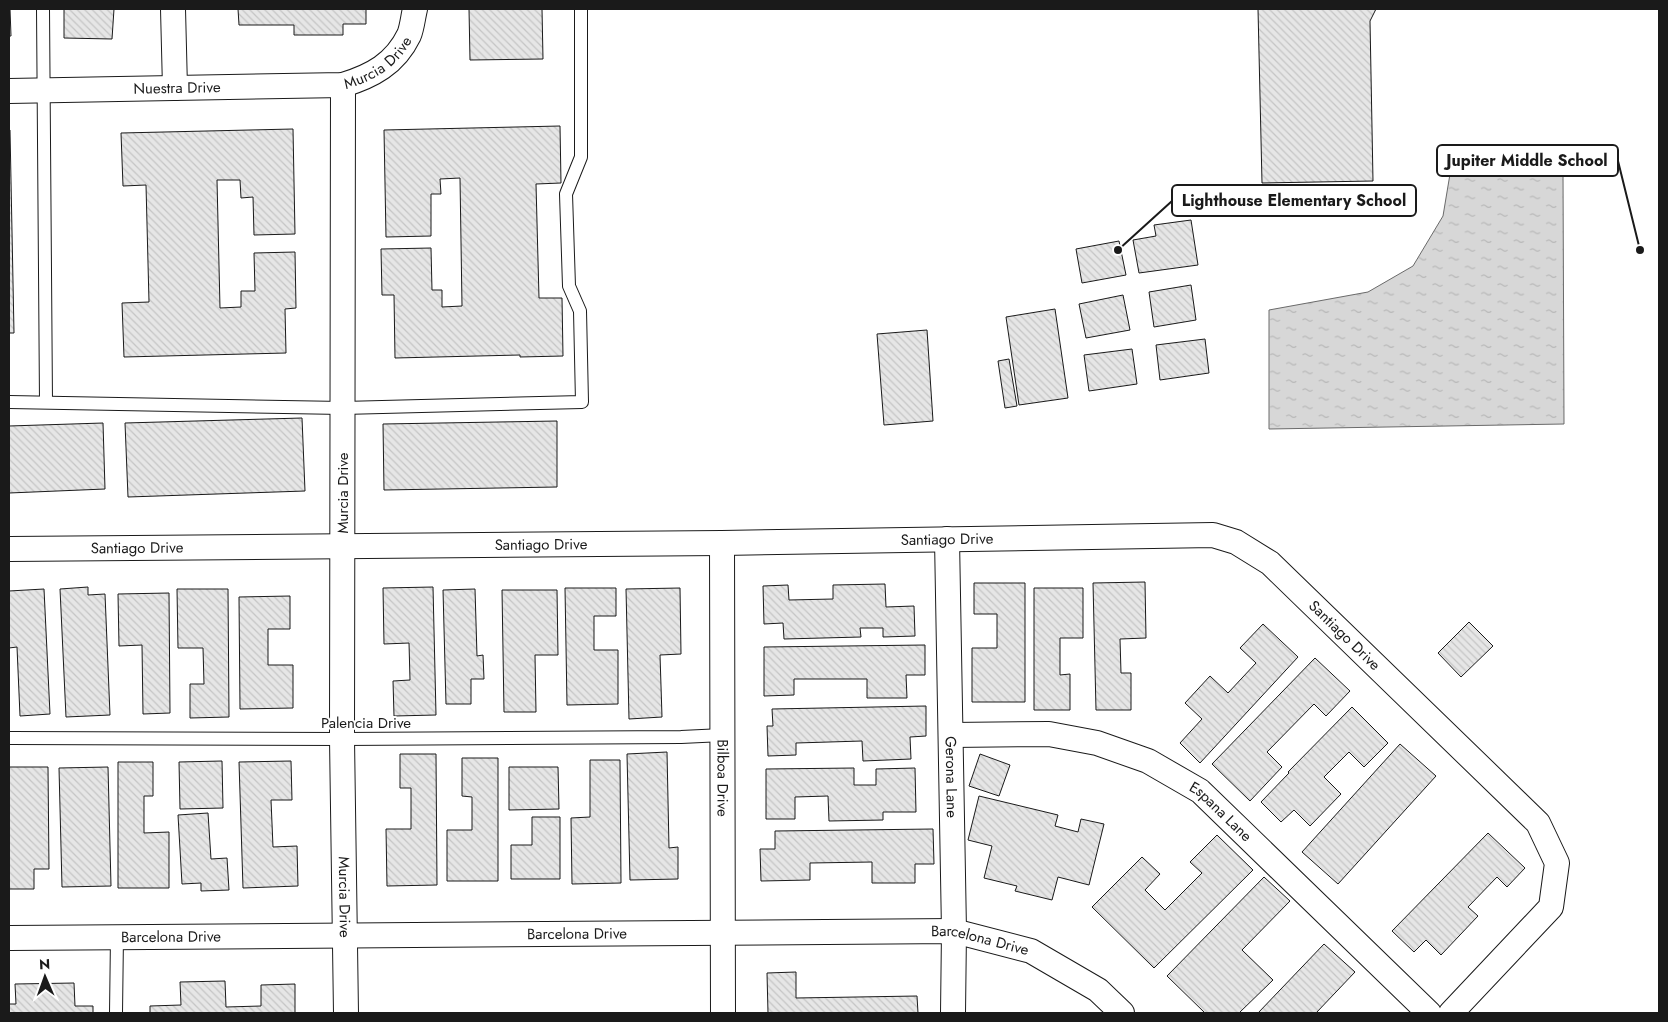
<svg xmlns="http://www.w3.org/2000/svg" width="1668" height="1022" viewBox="0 0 1668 1022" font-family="Jost,sans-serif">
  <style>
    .water { fill: url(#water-ripples); stroke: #6a6a6a }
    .building { fill: url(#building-back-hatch); stroke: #1a1a1a }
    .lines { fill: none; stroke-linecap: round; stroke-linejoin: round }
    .lane-casing { stroke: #1a1a1a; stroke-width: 14 }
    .street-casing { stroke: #1a1a1a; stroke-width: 26 }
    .lane { stroke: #fff; stroke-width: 12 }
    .street { stroke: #fff; stroke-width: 24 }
    .labels { text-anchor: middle; stroke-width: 4; stroke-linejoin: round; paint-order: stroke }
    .street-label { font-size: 15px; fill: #1a1a1a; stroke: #fff }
    .leader { fill: none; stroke: #1a1a1a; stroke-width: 2 }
    .callout-dot { fill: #1a1a1a; stroke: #fff; stroke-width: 2 }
    .callout { fill: #fff; stroke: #1a1a1a; stroke-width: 2 }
    .callout-label { font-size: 16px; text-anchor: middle; font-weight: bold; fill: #1a1a1a }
  </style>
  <defs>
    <pattern id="water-ripples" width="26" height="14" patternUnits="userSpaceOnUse" patternTransform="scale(1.25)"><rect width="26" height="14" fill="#d7d7d7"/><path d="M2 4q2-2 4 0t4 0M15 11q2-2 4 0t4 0" fill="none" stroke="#b8b8b8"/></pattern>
    <pattern id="building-back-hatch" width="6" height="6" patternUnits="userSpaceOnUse" patternTransform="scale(1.25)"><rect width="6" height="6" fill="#e6e6e6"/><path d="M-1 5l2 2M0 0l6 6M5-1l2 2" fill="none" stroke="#c5c5c5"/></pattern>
  </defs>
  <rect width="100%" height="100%" fill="#fff"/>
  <!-- water -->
  <path class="water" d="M1563 171 1564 424 1269 429V310L1368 292 1413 266 1443 216 1450 174Z"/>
  <!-- building -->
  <g class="building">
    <path d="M9 9H10L11 36H9Z"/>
    <path d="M64 9H114L112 39 64 38Z"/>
    <path d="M238 9H366V24H343V35H294V25H239Z"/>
    <path d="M469 9H542L543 59 470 60Z"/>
    <path d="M1258 9H1376L1370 21 1373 181 1262 183Z"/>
    <path d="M560 126 561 183 536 184 539 298H562L563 356 520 357V355L395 358 394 295H382L381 249 431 248 432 290H442V307L462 306 460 178 440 179 441 194H431V236L386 237 384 130Z"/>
    <path d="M293 129 295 234 254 235 253 197 241 198 240 180H217L220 308 241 307V291H255L254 253 295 252 296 308 285 309 286 353 124 357 122 303 149 302 146 185 123 186 121 133Z"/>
    <path d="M9 130H10L14 333H9Z"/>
    <path d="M1191 220 1198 265 1139 273 1133 240 1156 236 1154 225Z"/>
    <path d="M1119 241 1126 275 1082 283 1076 249Z"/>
    <path d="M1191 285 1196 320 1154 327 1149 292Z"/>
    <path d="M1123 295 1130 330 1086 338 1079 304Z"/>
    <path d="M1055 309 1068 398 1019 405 1006 317Z"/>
    <path d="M927 330 933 421 884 425 877 334Z"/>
    <path d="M1205 339 1209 373 1160 380 1156 345Z"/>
    <path d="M1132 349 1137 384 1089 391 1084 355Z"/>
    <path d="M1009 359 1017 406 1005 408 998 361Z"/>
    <path d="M302 418 305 491 128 497 125 423Z"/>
    <path d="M557 421V487L384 490 383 424Z"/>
    <path d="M103 423 105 489 9 493V426Z"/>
    <path d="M1145 582 1146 638 1120 639 1121 673H1131V710H1096L1093 583Z"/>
    <path d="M974 583H1025V702H972V648H997V614H974Z"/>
    <path d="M885 584 886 607 914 606 915 636 883 637V628H860L861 637 784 639 783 623 764 624 763 586 788 585 789 600 833 599V585Z"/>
    <path d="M88 587V595L105 594 110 715 66 717 60 589Z"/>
    <path d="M433 587 436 715 394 716 393 681 410 680 409 643 384 644 383 588Z"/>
    <path d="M565 588H616V616H594V650H618V704L567 705Z"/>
    <path d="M680 588 681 654 660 655 662 717 629 719 626 589Z"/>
    <path d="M1034 588H1083V638H1060V675L1070 674V710H1034Z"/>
    <path d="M44 589 50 714 20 716 17 647 9 648V591Z"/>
    <path d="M177 589H228L229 717 190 718V684H204L203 648H178Z"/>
    <path d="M475 589 477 656 483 655 484 679H471V704H446L443 590Z"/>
    <path d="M502 590H557L558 655H535L536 712H504Z"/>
    <path d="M169 593 170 713 143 714 142 645 119 646 118 594Z"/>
    <path d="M290 596V629H268V665H293V708L240 709 239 597Z"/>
    <path d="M1469 622 1493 646 1461 677 1438 653Z"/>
    <path d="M1263 624 1298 657 1200 763 1180 743 1202 719 1185 703 1210 676 1228 693 1256 663 1240 648Z"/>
    <path d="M925 645V675H906L907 698H867V679H794V695L764 696V647Z"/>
    <path d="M1315 658 1350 691 1326 716 1314 704 1267 752 1282 767 1250 801 1212 764Z"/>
    <path d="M926 706V736L910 737 911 759 863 761 862 741 796 743V755L768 756 767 726H773L772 709Z"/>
    <path d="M1352 707 1388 743 1364 767 1349 752 1324 777 1341 794 1310 826 1294 810 1281 822 1261 802 1289 773 1288 772Z"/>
    <path d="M1400 744 1436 776 1338 884 1302 852Z"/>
    <path d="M667 752 669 848 678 847V879L630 880 627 754Z"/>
    <path d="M400 754H436L437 885 387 886 386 829H411V788H400Z"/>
    <path d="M980 754 1010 765 999 796 969 786Z"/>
    <path d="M462 758H498V881H447V830H472V797L462 796Z"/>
    <path d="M590 760H620L621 883 572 884 571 818 590 817Z"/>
    <path d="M222 761 223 808 180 809 179 762Z"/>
    <path d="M291 761 292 800H271L273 847 297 846 298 886 243 888 239 762Z"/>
    <path d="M118 762H153V796H144V833L169 832V888H118Z"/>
    <path d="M9 767H48L49 869H34V889H9Z"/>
    <path d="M108 767 111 886 62 887 59 768Z"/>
    <path d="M509 767H558L559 809 509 810Z"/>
    <path d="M854 768V785H876V769L915 768 916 812H883V820L829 821 828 796 795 797V819H766V769Z"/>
    <path d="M979 796 1058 815 1055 826 1078 832 1081 819 1104 824 1089 885 1058 877 1052 900 1015 891 1017 886 984 878 992 846 968 840Z"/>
    <path d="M208 813 211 859 227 858 229 890 201 891V883L182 884 178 815Z"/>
    <path d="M532 817H560V879H511V845H532Z"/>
    <path d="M933 829 934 864H915V883H872V862L810 863V880L761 881 760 849H775V831Z"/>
    <path d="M1488 833 1525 868 1507 887 1497 877 1468 907 1478 916 1441 955 1426 940 1414 952 1392 931Z"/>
    <path d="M1217 835 1253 870 1154 968 1092 907 1142 857 1160 874 1145 890 1165 910 1202 873 1190 862Z"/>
    <path d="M1264 877 1290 901 1242 950 1273 980 1239 1013H1205L1167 976Z"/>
    <path d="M1324 944 1355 972 1316 1013H1258Z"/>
    <path d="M796 972V998L917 996 918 1013H768L767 973Z"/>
    <path d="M225 981 226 1007 261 1006V985L295 984V1013H150V1006L181 1005 180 982Z"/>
    <path d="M74 983 75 1006H93V1013H9V1004H16L15 984Z"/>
  </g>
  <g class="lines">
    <!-- lane casing -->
    <g class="lane-casing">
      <g id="lane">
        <path d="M43 9 46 402"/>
        <path d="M9 402 343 408 582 402 580 311 569 286 566 194 581 157V9"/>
        <path d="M9 738 342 739 681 737 723 735"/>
        <path d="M116 1013 117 936"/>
      </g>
    </g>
    <!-- street casing -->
    <g class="street-casing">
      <g id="street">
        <path d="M173 9 175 88"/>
        <path id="s1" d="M343 85 342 739 346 1013"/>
        <path id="s2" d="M9 91 343 85C372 76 395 64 409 35 412 28 413 17 415 9"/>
        <path id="s3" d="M947 539 954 931 953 1013"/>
        <path id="s4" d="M722 543 723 1013"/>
        <path id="s5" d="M9 549 722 543 1213 535 1236 542 1270 563 1538 823 1557 863 1551 907 1451 1013"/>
        <path id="s6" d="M951 735 1049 734 1097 743 1148 761 1200 791 1429 1013"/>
        <path id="s7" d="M9 938 954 931 1031 951 1098 990 1122 1013"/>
      </g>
    </g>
    <!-- lane -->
    <use href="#lane" class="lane"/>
    <!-- street -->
    <use href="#street" class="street"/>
  </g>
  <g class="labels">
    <!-- street labels -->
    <g class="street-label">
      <text dy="5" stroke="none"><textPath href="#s2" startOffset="376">Murcia Drive</textPath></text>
      <text dy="5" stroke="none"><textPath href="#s2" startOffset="168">Nuestra Drive</textPath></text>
      <text transform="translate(343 493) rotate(-90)" y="5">Murcia Drive</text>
      <text dy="5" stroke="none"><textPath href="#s5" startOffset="938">Santiago Drive</textPath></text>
      <text dy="5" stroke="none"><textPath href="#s5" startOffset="532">Santiago Drive</textPath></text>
      <text dy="5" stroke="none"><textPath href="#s5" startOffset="128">Santiago Drive</textPath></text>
      <text dy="5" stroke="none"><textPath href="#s5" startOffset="1372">Santiago Drive</textPath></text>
      <text x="366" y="728">Palencia Drive</text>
      <text dy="5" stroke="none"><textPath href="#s3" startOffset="238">Gerona Lane</textPath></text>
      <text dy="5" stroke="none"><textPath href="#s4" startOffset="235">Bilboa Drive</textPath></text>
      <text dy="5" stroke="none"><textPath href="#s6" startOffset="290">Espana Lane</textPath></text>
      <text dy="5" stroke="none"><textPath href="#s1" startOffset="812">Murcia Drive</textPath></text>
      <text dy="5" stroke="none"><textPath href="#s7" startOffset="568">Barcelona Drive</textPath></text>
      <text dy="5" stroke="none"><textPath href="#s7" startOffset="162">Barcelona Drive</textPath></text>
      <text dy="5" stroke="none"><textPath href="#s7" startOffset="972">Barcelona Drive</textPath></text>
    </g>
  </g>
  <!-- callouts -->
  <path class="leader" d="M1640 250L1618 161M1118 250L1172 201"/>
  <g class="callout-dot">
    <circle cx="1640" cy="250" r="5"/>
    <circle cx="1118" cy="250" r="5"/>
  </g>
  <g class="callout">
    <rect x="1437" y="145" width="181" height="31" rx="5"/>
    <rect x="1172" y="185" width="244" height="31" rx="5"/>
  </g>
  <g class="callout-label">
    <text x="1527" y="166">Jupiter Middle School</text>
    <text x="1294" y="206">Lighthouse Elementary School</text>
  </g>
  <!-- border -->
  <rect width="1668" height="1022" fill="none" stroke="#1a1a1a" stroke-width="20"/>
  <!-- north arrow -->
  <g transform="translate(45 977) rotate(358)" stroke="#ffffff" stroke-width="4" paint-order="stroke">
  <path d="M0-4L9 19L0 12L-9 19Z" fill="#1a1a1a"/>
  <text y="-8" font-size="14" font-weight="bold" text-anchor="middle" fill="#1a1a1a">N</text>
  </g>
</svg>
